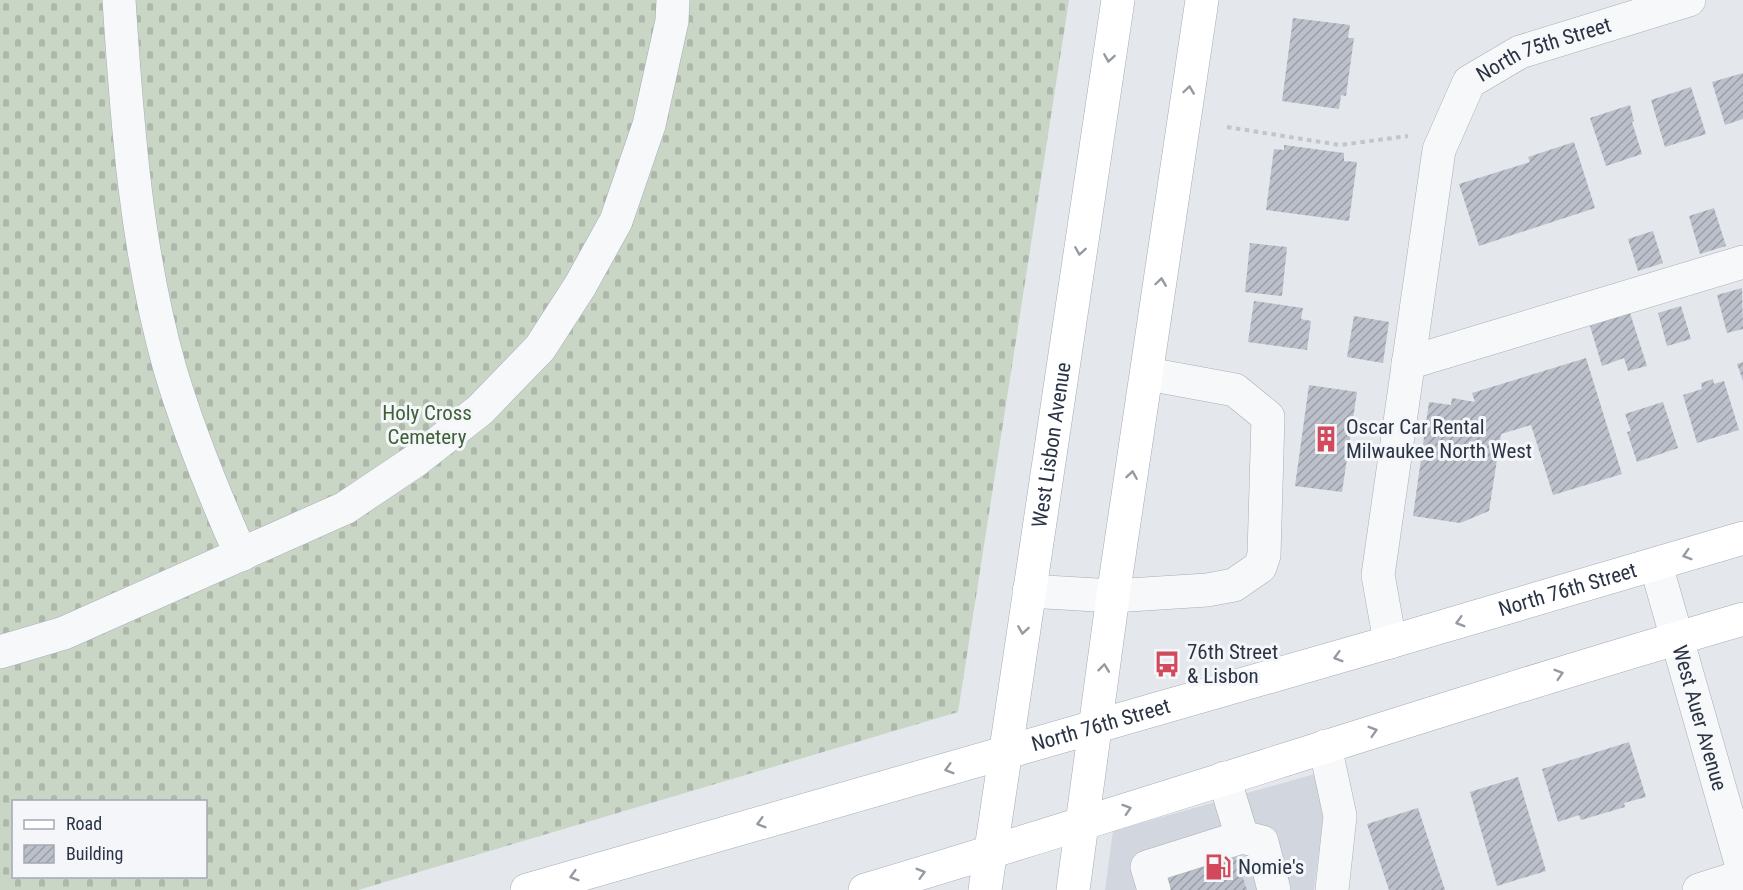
<svg xmlns="http://www.w3.org/2000/svg" width="1743" height="890" viewBox="0 0 1743 890" font-family="'Roboto Condensed',sans-serif">
  <style>
    .built { fill: #d2d6de }
    .cemetery { fill: url(#cemetery-stones); fill-rule: evenodd }
    .building { fill: url(#building-hatch) }
    .lines { fill: none; stroke-linecap: round; stroke-linejoin: round }
    .minor-casing { stroke: #a9aeb7; stroke-width: 34 }
    .major-casing { stroke: #a3abb8; stroke-width: 34 }
    .path { stroke: #c2c5cb; stroke-width: 4; stroke-dasharray: 4.5 4.5; stroke-linecap: butt }
    .minor { stroke: #f7f8fa; stroke-width: 33 }
    .major { stroke: #fff; stroke-width: 33 }
    .oneway { stroke: #959aa2 }
    .labels { text-anchor: middle; stroke-width: 6; stroke-linejoin: round; paint-order: stroke }
    .street-label { font-size: 21px; fill: #2b3445; stroke: #f4f6f9 }
    .park-label { font-size: 21px; fill: #3f6138; stroke: #f4f6f9 }
    .poi-label { font-size: 21px; fill: #2b3445; stroke: #f4f6f9; text-anchor: start }
  </style>
  <defs>
    <pattern id="cemetery-stones" width="16" height="16" patternUnits="userSpaceOnUse" patternTransform="scale(1.5)"><rect width="16" height="16" fill="#c9d6c5"/><path d="M2 7V4a2 2 0 0 1 4 0v3zM10 15v-3a2 2 0 0 1 4 0v3z" fill="#adb8ab"/></pattern>
    <pattern id="building-hatch" width="6" height="6" patternUnits="userSpaceOnUse" patternTransform="scale(1.5)"><rect width="6" height="6" fill="#bbc0ca"/><path d="M-1 1l2-2M0 6l6-6M5 7l2-2" fill="none" stroke="#989da6"/></pattern>
  </defs>
  <rect width="100%" height="100%" fill="#e4e7ec"/>
  <!-- built -->
  <path class="built" d="M1329 770 1314 890H1105L1113 831Z"/>
  <!-- cemetery -->
  <path class="cemetery" d="M0 0H1069L958 712 358 890H0ZM14 802H206V876H14Z"/>
  <!-- building -->
  <g class="building">
    <path d="M1293 18 1350 25 1348 38H1354L1346 96 1341 95 1339 109 1282 101Z"/>
    <path d="M1743 73V119L1725 125 1712 82Z"/>
    <path d="M1691 87 1706 134 1665 147 1651 100Z"/>
    <path d="M1630 105 1634 121 1632 122 1642 154 1606 166 1590 118Z"/>
    <path d="M1574 142 1595 208 1479 246 1459 184 1530 162 1528 157Z"/>
    <path d="M1284 145 1344 153V161L1357 162 1349 221 1266 210 1274 149 1284 150Z"/>
    <path d="M1714 208 1726 246 1700 254 1689 216Z"/>
    <path d="M1653 231 1663 263 1638 271 1628 239Z"/>
    <path d="M1250 243 1287 247 1282 296 1245 292Z"/>
    <path d="M1742 288 1743 329 1727 333 1717 295Z"/>
    <path d="M1254 301 1303 308 1301 319 1311 321 1307 350 1248 342Z"/>
    <path d="M1681 306 1691 339 1667 346 1658 313Z"/>
    <path d="M1630 313 1647 366 1628 371 1624 358 1602 366 1590 326Z"/>
    <path d="M1354 316 1389 322 1383 363 1347 357Z"/>
    <path d="M1586 358 1622 474 1553 495 1531 425 1501 434 1489 511 1460 523 1413 516 1429 402 1451 405 1452 398 1475 402 1472 393Z"/>
    <path d="M1743 362V381L1737 364Z"/>
    <path d="M1713 379 1714 384 1724 381 1739 430 1697 443 1683 395 1702 389 1701 383Z"/>
    <path d="M1309 385 1357 392 1342 492 1295 486Z"/>
    <path d="M1663 402 1678 448 1637 462 1627 432 1631 431 1625 414Z"/>
    <path d="M1629 742 1646 797 1624 803 1625 807 1581 820 1579 815 1558 822 1542 769Z"/>
    <path d="M1518 777 1546 871 1497 886 1470 792Z"/>
    <path d="M1418 808 1445 890H1389L1367 824Z"/>
    <path d="M1235 855 1247 890H1164L1160 878Z"/>
  </g>
  <g class="lines">
    <!-- minor casing -->
    <g class="minor-casing">
      <g id="minor">
        <path d="M119 0C127 123 136 249 170 369 189 433 214 494 241 555"/>
        <path d="M1408 363 1743 262"/>
        <path id="s1" d="M1656 565 1743 870"/>
        <path d="M1029 591 1113 596 1207 590 1234 585 1260 567 1264 555 1268 417 1235 390 1148 374"/>
        <path id="s2" d="M1390 642 1378 575 1439 150 1469 82 1520 52 1689 0"/>
        <path d="M0 652 64 633 345 508 415 461 480 410 540 348 580 286 616 221 649 125 672 21 673 0"/>
        <path d="M1325 746 1340 816 1332 890"/>
        <path d="M1224 778 1242 837"/>
        <path d="M1154 890 1147 867 1242 837 1262 842 1274 890"/>
        <path d="M1699 890 1743 876"/>
      </g>
    </g>
    <!-- major casing -->
    <g class="major-casing">
      <g id="major">
        <path id="s3" d="M527 890 1390 642 1743 538"/>
        <path d="M865 890C1158 803 1449 704 1743 619"/>
        <path id="s4" d="M985 890 1118 0"/>
        <path d="M1073 890 1113 596 1202 0"/>
      </g>
    </g>
    <!-- path -->
    <path class="path" d="M1227 127 1340 145 1408 136"/>
    <!-- minor -->
    <use href="#minor" class="minor"/>
    <!-- major -->
    <use href="#major" class="major"/>
  </g>
  <!-- one-way arrows -->
  <defs><path id="oneway-chevron" d="M-2-3.5L2.5 0L-2 3.5" fill="none" stroke-width="1.6" stroke-linecap="round" stroke-linejoin="round" transform="scale(1.5)"/></defs>
  <g class="oneway">
    <use href="#oneway-chevron" transform="translate(1109 58) rotate(99)"/>
    <use href="#oneway-chevron" transform="translate(1189 90) rotate(-82)"/>
    <use href="#oneway-chevron" transform="translate(1080 251) rotate(99)"/>
    <use href="#oneway-chevron" transform="translate(1161 282) rotate(-82)"/>
    <use href="#oneway-chevron" transform="translate(1132 475) rotate(-81)"/>
    <use href="#oneway-chevron" transform="translate(1687 555) rotate(163)"/>
    <use href="#oneway-chevron" transform="translate(1460 622) rotate(164)"/>
    <use href="#oneway-chevron" transform="translate(1023 630) rotate(99)"/>
    <use href="#oneway-chevron" transform="translate(1338 657) rotate(164)"/>
    <use href="#oneway-chevron" transform="translate(1104 668) rotate(-83)"/>
    <use href="#oneway-chevron" transform="translate(1559 674) rotate(-17)"/>
    <use href="#oneway-chevron" transform="translate(1373 731) rotate(-17)"/>
    <use href="#oneway-chevron" transform="translate(949 769) rotate(164)"/>
    <use href="#oneway-chevron" transform="translate(1127 809) rotate(-18)"/>
    <use href="#oneway-chevron" transform="translate(761 823) rotate(164)"/>
    <use href="#oneway-chevron" transform="translate(921 873) rotate(-16)"/>
    <use href="#oneway-chevron" transform="translate(574 876) rotate(164)"/>
  </g>
  <!-- icons -->
  <defs>
    <g id="building-bare" transform="scale(2.07)"><path d="M-4-6H4V6H1V3H-1V6H-4ZM-2.5-4.3h1.7v1.8h-1.7ZM.8-4.3h1.7v1.8H.8ZM-2.5-1h1.7V.8h-1.7ZM.8-1h1.7V.8H.8Z" fill="#d1495b" stroke="#f4f6f9" stroke-width="2.5" paint-order="stroke"/></g>
    <g id="bus-bare" transform="scale(2.07)"><path d="M-5-6H5V4H4V6H2V4H-2V6H-4V4H-5ZM-3.5-4V0h7V-4ZM-3.5 1.2v1.5H-2V1.2ZM2 1.2v1.5H3.5V1.2Z" fill="#d1495b" stroke="#f4f6f9" stroke-width="2.5" paint-order="stroke"/></g>
    <g id="fuel-bare" transform="scale(2.07)"><path d="M-5.5-6h7V0h2V4h1.3V-2.5L3-4.5l.8-.8L6-3V5H2.5V1h-1V6h-7ZM-4.2-4.7v3.2H.2V-4.7Z" fill="#d1495b" stroke="#f4f6f9" stroke-width="2.5" paint-order="stroke"/></g>
  </defs>
  <g fill-rule="evenodd">
    <use href="#building-bare" x="1326" y="439"/>
    <use href="#bus-bare" x="1167" y="664"/>
    <use href="#fuel-bare" x="1218" y="867"/>
  </g>
  <g class="labels">
    <!-- street labels -->
    <g class="street-label">
      <text dy="7" stroke="none"><textPath href="#s2" startOffset="654">North 75th Street</textPath></text>
      <text dy="7" stroke="none"><textPath href="#s4" startOffset="450">West Lisbon Avenue</textPath></text>
      <text dy="7" stroke="none"><textPath href="#s3" startOffset="1083">North 76th Street</textPath></text>
      <text dy="7" stroke="none"><textPath href="#s1" startOffset="159">West Auer Avenue</textPath></text>
      <text dy="7" stroke="none"><textPath href="#s3" startOffset="597">North 76th Street</textPath></text>
    </g>
    <!-- park labels -->
    <g class="park-label">
      <text x="427" y="420">Holy Cross<tspan x="427" dy="24">Cemetery</tspan></text>
    </g>
    <!-- poi labels -->
    <g class="poi-label">
      <text x="1346" y="434">Oscar Car Rental<tspan x="1346" dy="24">Milwaukee North West</tspan></text>
      <text x="1187" y="659">76th Street<tspan x="1187" dy="24">&amp; Lisbon</tspan></text>
      <text x="1238" y="874">Nomie's</text>
    </g>
  </g>
  <!-- legend -->
  <rect x="12" y="800" width="195" height="78" fill="#f4f6f9" stroke="#a4a8b1" stroke-width="1.5"/>
  <rect x="24" y="820" width="30" height="9" fill="#ffffff" stroke="#a4a8b1" stroke-width="1.5"/>
  <text x="66" y="830" font-size="18" fill="#2b3445">Road</text>
  <rect x="24" y="845" width="30" height="18" fill="url(#building-hatch)" stroke="#a4a8b1" stroke-width="1.5"/>
  <text x="66" y="860" font-size="18" fill="#2b3445">Building</text>
</svg>
